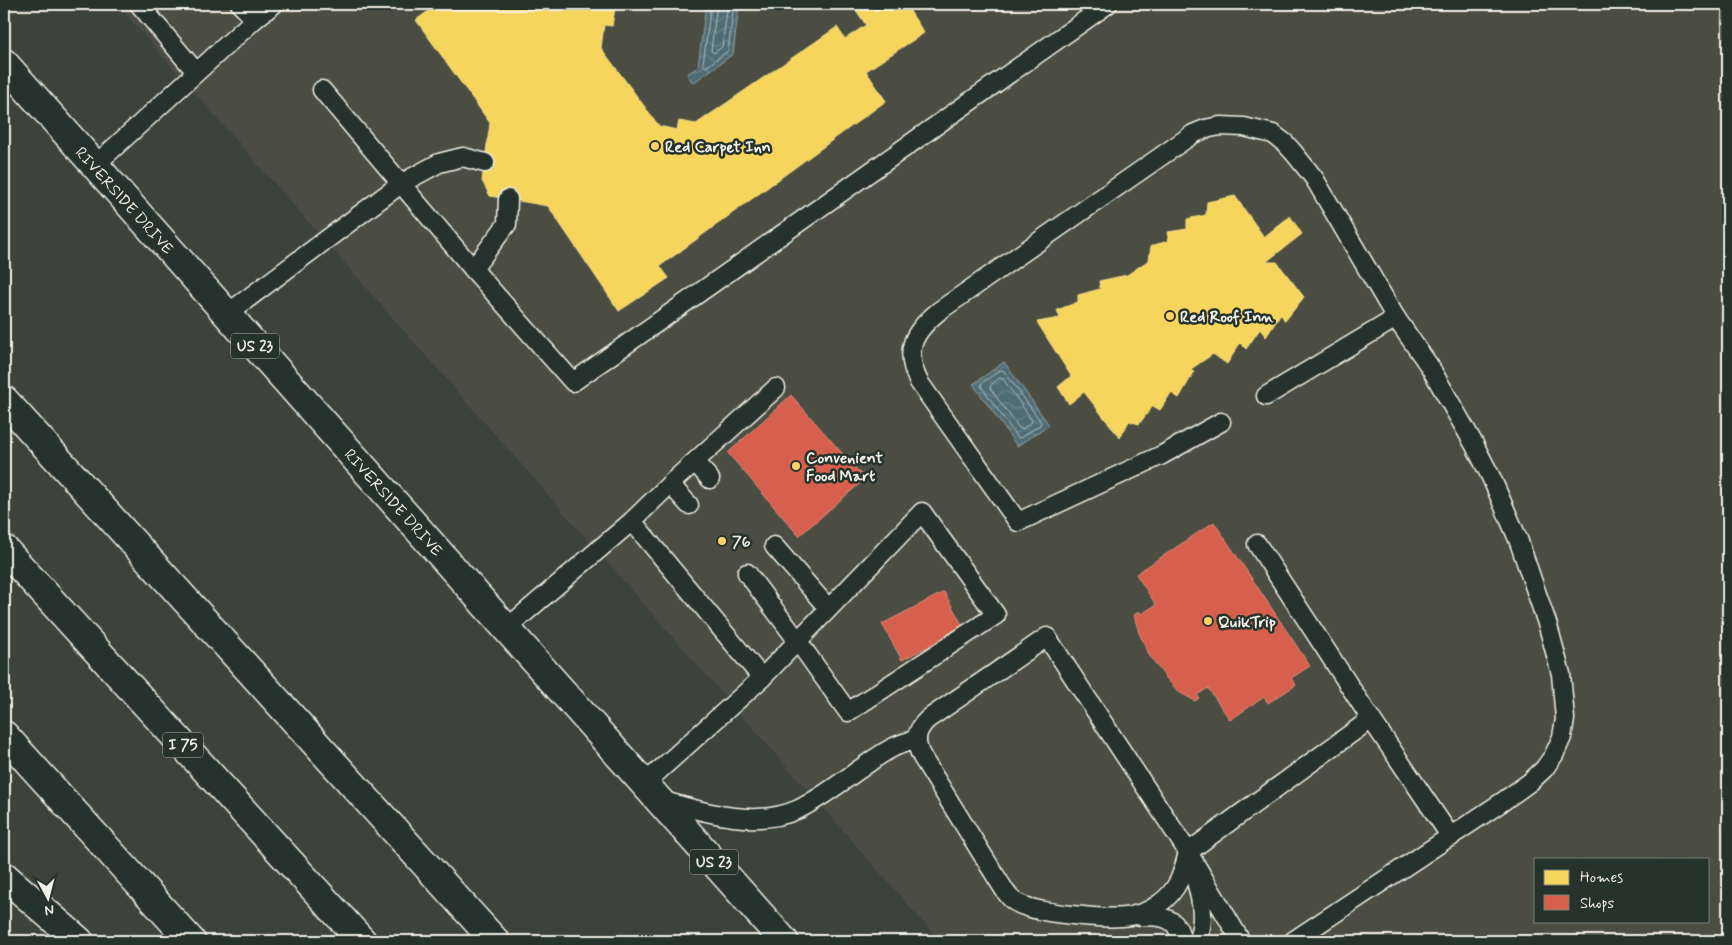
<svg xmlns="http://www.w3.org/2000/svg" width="1732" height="945" viewBox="0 0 1732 945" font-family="Mynerve,sans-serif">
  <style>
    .built { fill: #4c4e43; fill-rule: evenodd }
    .water { fill: url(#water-waves); stroke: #92a1a4 }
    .homes { fill: #f6d55c; stroke: #f5dd86 }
    .shops { fill: #d6604d; stroke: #df8c7c }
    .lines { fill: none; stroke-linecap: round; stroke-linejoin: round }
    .shore { stroke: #b2bcba; stroke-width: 1 }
    .lane-casing { stroke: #f4f1e8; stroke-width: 21 }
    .primary-casing { stroke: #f4f1e8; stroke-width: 31 }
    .highway-casing { stroke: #f4f1e8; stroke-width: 31 }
    .lane { stroke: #26332d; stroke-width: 18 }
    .primary { stroke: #26332d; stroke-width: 28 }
    .highway { stroke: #26332d; stroke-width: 28 }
    .poi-dot { fill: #ffd166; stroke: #26332d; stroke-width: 2 }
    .labels { text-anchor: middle; stroke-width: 5; stroke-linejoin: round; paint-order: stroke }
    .shield { fill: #26332d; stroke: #b6b8b0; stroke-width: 1 }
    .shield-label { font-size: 15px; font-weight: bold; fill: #f4f1e8 }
    .poi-label { font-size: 16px; font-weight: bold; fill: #f4f1e8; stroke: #26332d; text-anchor: start }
    .street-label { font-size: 16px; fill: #f4f1e8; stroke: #26332d }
  </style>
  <defs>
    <pattern id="water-waves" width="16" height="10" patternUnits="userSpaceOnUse" patternTransform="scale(1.25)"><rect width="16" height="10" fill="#506c76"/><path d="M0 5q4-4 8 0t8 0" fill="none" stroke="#6a818a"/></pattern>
  </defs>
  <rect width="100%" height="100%" fill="#3c433a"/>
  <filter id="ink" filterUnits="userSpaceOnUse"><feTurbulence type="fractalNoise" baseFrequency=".02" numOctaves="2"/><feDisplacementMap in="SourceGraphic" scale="10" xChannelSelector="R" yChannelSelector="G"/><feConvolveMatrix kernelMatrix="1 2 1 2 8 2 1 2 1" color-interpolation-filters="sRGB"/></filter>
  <g filter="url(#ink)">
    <!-- built -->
    <path class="built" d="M117 4H1728V941H940ZM1536 859H1708V921H1536Z"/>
    <!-- water -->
    <g class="water">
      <path d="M706 4H739L733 54 693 83 687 74 698 67Z"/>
      <path d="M1004 362 1049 425 1017 446 973 384Z"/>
    </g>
    <!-- homes -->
    <g class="homes">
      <path d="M438 4H622L615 8 612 26 604 25 601 48 659 126 677 130 679 121 696 124 837 27 845 39 866 25 852 4H914L908 8 924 33 866 71 886 101 660 266 669 278 619 311 548 206 490 196 482 181 490 123 416 20Z"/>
      <path d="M1235 196 1264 237 1290 216 1302 234 1266 262H1277L1304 297 1285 321 1281 314 1266 337 1260 329 1246 349 1240 343 1227 364 1213 354 1191 369 1194 372 1179 398 1171 393 1160 410 1153 406 1139 424 1129 421 1120 438 1084 392 1069 404 1058 387 1071 376 1037 322 1060 318 1057 310 1078 302V295L1100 289 1099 281 1127 275 1149 260 1151 246 1168 241V232L1187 229V219L1206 215 1207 202Z"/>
    </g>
    <!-- shops -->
    <g class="shops">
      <path d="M791 395 865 479 799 536 728 453Z"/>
      <path d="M1214 522 1310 666 1291 678 1296 685 1268 703 1264 697 1230 720 1208 688 1197 695 1199 698 1195 701 1179 692 1166 678 1150 656 1139 633 1134 615 1139 611 1141 614 1156 605 1136 574Z"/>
      <path d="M944 592 964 628 902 660 882 624Z"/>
    </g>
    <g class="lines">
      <!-- shore -->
      <g class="shore">
        <path d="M711 4 703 64 706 67 728 51 734 4"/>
        <path d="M717 4 711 51 714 53 722 47 728 4"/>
        <path d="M1001 370 1004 371 1041 422 1040 425 1020 438 1017 437 981 386 982 383Z"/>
        <path d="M1000 378 1003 379 1032 420 1031 423 1022 429 1019 428 990 388 991 385Z"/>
      </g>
      <!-- lane casing -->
      <g class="lane-casing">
        <g id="lane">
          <path d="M139 4 196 72"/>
          <path d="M255 19 274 4"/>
          <path d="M322 90 473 269 573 382 1108 4"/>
          <path d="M94 166 255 19 240 4"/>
          <path d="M473 269 507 224 508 199"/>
          <path d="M227 314 402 183 439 163 463 157 485 163"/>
          <path d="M1266 396 1396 318"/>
          <path d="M1221 422 1162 455 1018 522 919 382C903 350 913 332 939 311L1193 134 1205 129 1220 126 1244 127 1273 134 1285 143 1294 153 1314 178 1396 318 1430 367 1474 444 1491 477 1518 539 1548 626 1561 674 1565 719 1562 737 1554 755 1544 769 1530 782 1502 802 1293 941"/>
          <path d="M695 462 710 479"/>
          <path d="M670 484 689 505"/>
          <path d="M632 521 762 678"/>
          <path d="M1257 544 1371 719 1451 837"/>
          <path d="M774 546 828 608"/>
          <path d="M506 629 632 521 670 484 776 388"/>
          <path d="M644 784 762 678 922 512 996 615 848 712 797 640 747 573"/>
          <path d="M660 800C703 812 756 829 799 809 819 799 838 785 857 771 876 758 893 743 917 740"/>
          <path d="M1193 871C1200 894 1207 918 1197 941"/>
          <path d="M1140 916C1160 916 1179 916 1181 941"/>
          <path d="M1241 941 1188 852 1047 637 928 719C915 731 914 742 922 757L1000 883C1004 889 1008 897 1014 901 1031 914 1110 920 1131 916 1141 914 1151 910 1159 904 1178 891 1183 873 1188 852L1371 719"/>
        </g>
      </g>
      <!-- primary casing -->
      <g class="primary-casing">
        <path id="primary" d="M4 63 784 941"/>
      </g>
      <!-- highway casing -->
      <g class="highway-casing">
        <g id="highway">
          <path d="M4 400 495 941"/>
          <path d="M4 549 362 941"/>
          <path d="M4 735 191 941"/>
          <path d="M4 876 79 941"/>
        </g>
      </g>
      <!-- lane -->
      <use href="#lane" class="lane"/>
      <!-- primary -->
      <use href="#primary" class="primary"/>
      <!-- highway -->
      <use href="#highway" class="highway"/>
    </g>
  </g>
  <!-- markers -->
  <g class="poi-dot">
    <circle cx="655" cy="146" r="5"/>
    <circle cx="1170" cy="316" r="5"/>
    <circle cx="796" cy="466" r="5"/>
    <circle cx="722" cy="541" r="5"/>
    <circle cx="1208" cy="621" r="5"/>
  </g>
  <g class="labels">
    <!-- shield labels -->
    <g class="shield">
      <rect x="231" y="333.5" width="48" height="25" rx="4"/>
      <rect x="163" y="732.5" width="40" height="25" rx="4"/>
      <rect x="690" y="849.5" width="48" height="25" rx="4"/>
    </g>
    <g class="shield-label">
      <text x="255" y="351">US 23</text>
      <text x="183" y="750">I 75</text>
      <text x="714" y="867">US 23</text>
    </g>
    <!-- poi labels -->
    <g class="poi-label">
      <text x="665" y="152">Red Carpet Inn</text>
      <text x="1180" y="322">Red Roof Inn</text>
      <text x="806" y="463">Convenient<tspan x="806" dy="18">Food Mart</tspan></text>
      <text x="732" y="547">76</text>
      <text x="1218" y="627">QuikTrip</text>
    </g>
    <!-- street labels -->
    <g class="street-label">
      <text transform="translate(125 200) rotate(48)" y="6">RIVERSIDE DRIVE</text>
      <text transform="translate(394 502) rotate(48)" y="6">RIVERSIDE DRIVE</text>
    </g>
  </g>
  <!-- margin -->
  <rect width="1732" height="945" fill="none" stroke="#26332d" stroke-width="20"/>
  <rect x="10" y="10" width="1712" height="925" fill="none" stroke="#f4f1e8" stroke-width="2" filter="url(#ink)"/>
  <!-- legend -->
  <rect x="1534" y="858" width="175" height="65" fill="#26332d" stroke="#787f78"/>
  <rect x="1544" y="870" width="25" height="15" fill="#f6d55c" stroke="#787f78"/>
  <text x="1580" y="882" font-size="15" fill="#f4f1e8">Homes</text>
  <rect x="1544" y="895" width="25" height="15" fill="#d6604d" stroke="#787f78"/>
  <text x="1580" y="908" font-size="15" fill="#f4f1e8">Shops</text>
  <!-- north arrow -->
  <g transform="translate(48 898) rotate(173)" stroke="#26332d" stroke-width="4" paint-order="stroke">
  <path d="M0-4L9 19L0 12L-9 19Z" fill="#f4f1e8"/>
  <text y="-8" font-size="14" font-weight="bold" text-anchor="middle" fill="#f4f1e8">N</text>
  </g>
</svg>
